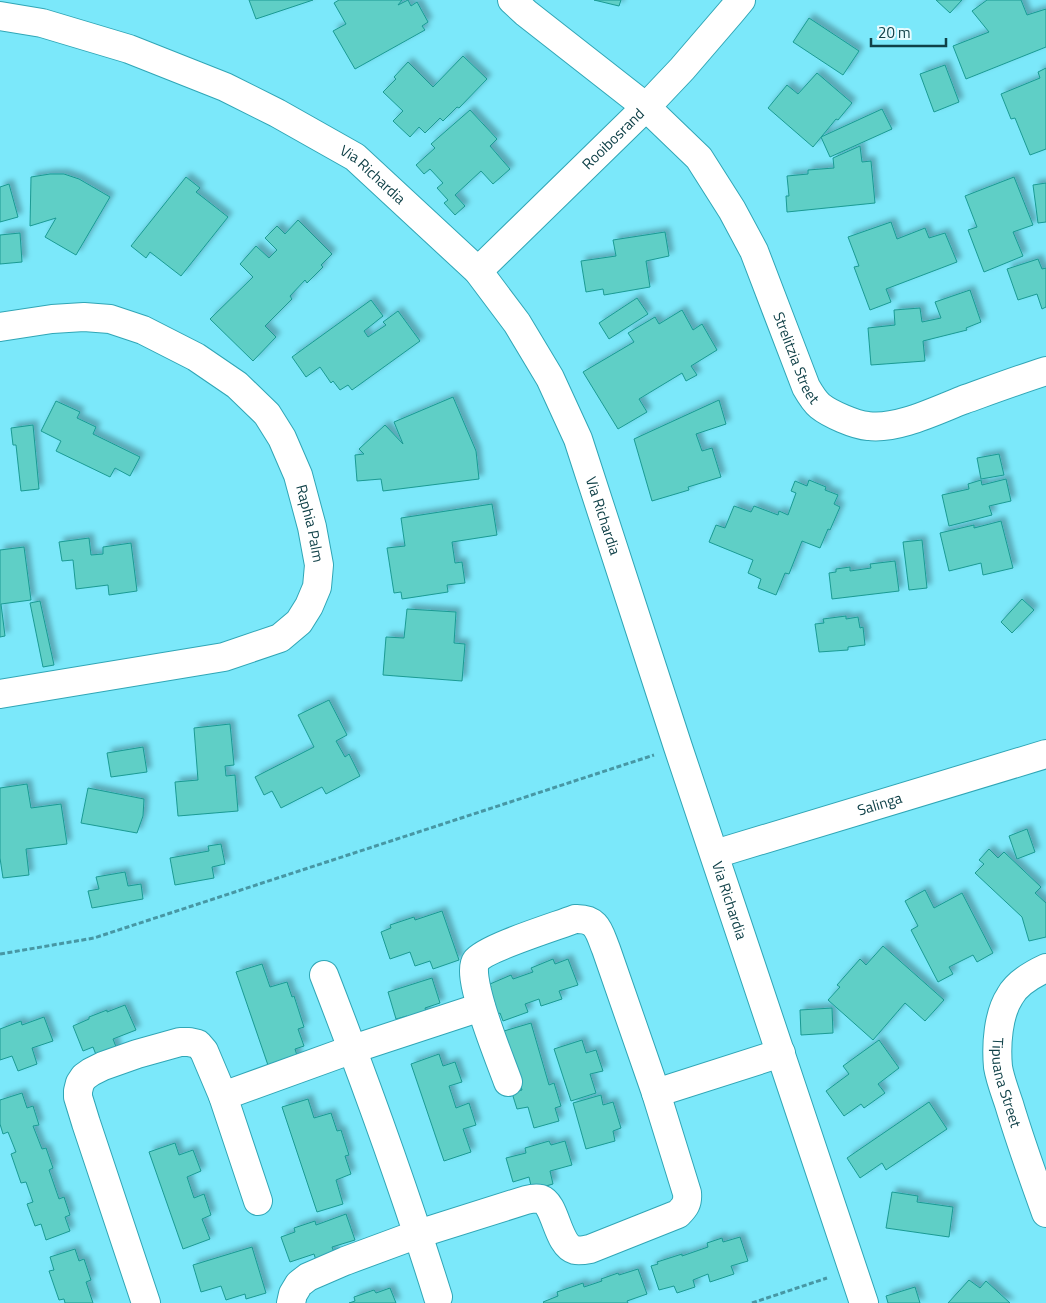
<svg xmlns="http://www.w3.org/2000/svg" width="1046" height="1303" viewBox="0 0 1046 1303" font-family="'Titillium Web',sans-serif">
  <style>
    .building { fill: #5ecfc6; stroke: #1a9a93; filter: url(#shadow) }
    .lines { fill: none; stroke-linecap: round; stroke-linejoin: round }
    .minor-casing { stroke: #30a6b6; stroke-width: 30 }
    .path { stroke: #4797a4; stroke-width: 3; stroke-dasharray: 5 2.5; stroke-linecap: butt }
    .minor { stroke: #fff; stroke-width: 28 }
    .labels { text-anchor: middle; stroke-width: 4.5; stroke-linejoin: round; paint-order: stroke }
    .street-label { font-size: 15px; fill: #104148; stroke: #e7fbfe }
  </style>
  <defs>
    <filter id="shadow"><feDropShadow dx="4.5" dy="-4.5" stdDeviation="2.5" flood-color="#0004"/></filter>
  </defs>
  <rect width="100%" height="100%" fill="#7be8fa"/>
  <!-- building -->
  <g class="building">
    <path d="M249 0H313L256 19Z"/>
    <path d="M339 0H402L398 5 408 0 411 6 417 2 428 22 422 26 425 30 355 69 333 31 346 24 334 3Z"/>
    <path d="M594 0H621L619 6Z"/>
    <path d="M936 0H962L950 13Z"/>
    <path d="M987 0H1021L1027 15 1046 9V47L966 79 953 46 989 32 972 11Z"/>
    <path d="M809 18 859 51 843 75 793 42Z"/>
    <path d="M463 56 487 79 459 108 457 107 443 121 440 118 425 133 419 127 410 137 393 121 403 111 383 92 396 79 394 77 408 62 433 87Z"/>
    <path d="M945 65 959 102 934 112 920 74Z"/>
    <path d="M1046 68V149L1030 155 1015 118 1011 119 1001 94 1040 78 1038 72Z"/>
    <path d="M817 73 852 103 838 120 836 119 813 147 768 108 787 85 798 94Z"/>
    <path d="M882 109 892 129 830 157 821 137Z"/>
    <path d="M470 110 497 139 490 146 510 169 493 184 481 171 455 195 465 206 455 215 444 203 448 200 437 188 443 183 430 169 424 174 416 165 435 148 431 144Z"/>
    <path d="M860 146 862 162 871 161 875 203 787 212 786 196H789L787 176 808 174V170L834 168 833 158Z"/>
    <path d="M50 174H64L79 179 110 197 76 255 45 237 56 218 30 226 31 177Z"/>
    <path d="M186 177 200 188 196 192 228 217 181 276 150 252 146 258 131 246Z"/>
    <path d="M1014 177 1033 225 1013 232 1023 256 984 272 968 230 977 227 965 196Z"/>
    <path d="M1046 183V222L1038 223 1033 185Z"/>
    <path d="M9 184 18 217 0 222V187Z"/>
    <path d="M298 220 332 254 321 265 323 267 307 283 305 280 290 296 292 299 265 326 276 337 253 361 210 319 253 277 240 264 256 246 269 258 277 250 265 238 277 226 285 234Z"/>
    <path d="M891 222 897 239 925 228 929 238 945 233 957 262 886 289 891 302 870 310 854 267 859 266 848 237Z"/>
    <path d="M665 232 669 256 646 261 650 287 604 295 603 289 586 292 581 261 616 256 613 240Z"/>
    <path d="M20 233 22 262 0 264V235Z"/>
    <path d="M1038 259 1042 269 1046 268V307L1042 309 1037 294 1018 300 1007 269Z"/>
    <path d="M970 290 981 322 966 328 967 330 923 341 925 361 871 365 868 328 895 325 894 310 920 308 922 322 941 318 935 302Z"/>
    <path d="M637 298 648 314 609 339 599 323Z"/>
    <path d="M371 300 383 316 364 331 368 337 386 325 383 322 398 311 420 341 352 390 348 385 340 390 333 381 331 383 320 367 306 377 292 357Z"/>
    <path d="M682 310 693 330 702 324 717 350 691 366 697 375 686 381 682 373 639 399 647 412 618 429 583 372 634 342 628 333 655 317 659 324Z"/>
    <path d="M453 397 476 451 479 479 383 491 381 479 357 481 355 455 364 454 359 449 385 425 403 444 394 422Z"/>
    <path d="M719 400 726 424 696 434 702 451 712 448 721 477 688 487 689 490 652 501 634 439Z"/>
    <path d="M56 401 80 412 77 418 96 427 93 434 140 457 130 476 115 468 110 477 56 451 61 441 41 431Z"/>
    <path d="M33 425 39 489 21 491 16 445H13L11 428Z"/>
    <path d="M999 454 1004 475 981 479 977 458Z"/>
    <path d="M1006 479 1011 501 989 506 992 515 949 526 942 495 969 489 968 484 981 480 982 485Z"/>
    <path d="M809 480 826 487 825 490 838 495 834 504 840 507 830 530 828 529 820 548 802 541 789 574 785 573 776 595 758 588 761 579 748 573 753 560 709 542 716 525 725 528 734 506 751 512 754 506 778 515 779 511 788 515 796 493 791 491 795 481 807 486Z"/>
    <path d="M492 504 497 535 452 542 455 563 462 562 465 583 447 585 448 592 402 599 401 592 394 593 387 548 405 546 401 518Z"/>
    <path d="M1001 521 1013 568 983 575 981 563 949 571 940 533 974 525V528Z"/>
    <path d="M89 538 91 555 103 554V547L131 543 137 591 109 595 108 585 76 589 73 560 62 561 59 542Z"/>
    <path d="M922 540 927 588 909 590 903 542Z"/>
    <path d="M24 547 31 600 1 604 5 636 0 637V550Z"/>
    <path d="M895 561 899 591 832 599 829 573 836 572V569L850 567V571L871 568 870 564Z"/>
    <path d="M1022 599 1034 610 1012 633 1001 622Z"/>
    <path d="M40 601 54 665 43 667 30 603Z"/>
    <path d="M407 609 456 612 454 643 465 644 462 681 383 675 386 637 404 638Z"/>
    <path d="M846 616V619L858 617 860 628 863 627 865 645 848 647V650L819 652 815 624 824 623 823 619Z"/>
    <path d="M329 700 347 735 336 741 345 757 349 754 360 776 326 794 322 787 281 808 272 791 264 795 255 777 314 747 298 715Z"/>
    <path d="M230 724 234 765 225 766 226 776 235 775 238 811 178 816 175 782 198 780 194 728Z"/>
    <path d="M143 747 147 772 111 777 107 753Z"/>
    <path d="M27 784 31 808 61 804 67 844 26 849 29 875 3 878 0 858V788Z"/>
    <path d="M88 788 144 799 143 816 137 833 81 823Z"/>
    <path d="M1027 829 1035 852 1017 859 1009 836Z"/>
    <path d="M221 844 225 864 212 867 214 878 175 885 170 858 209 851 208 846Z"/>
    <path d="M989 849 998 858 1004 852 1041 887 1035 893 1046 903V937L1029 941 1022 917 975 873 984 864 979 860Z"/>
    <path d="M125 872 128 886 141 884 143 899 92 908 88 891 99 889 96 877Z"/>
    <path d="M925 890 934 908 962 893 993 953 977 962 973 955 949 967 953 974 938 982 911 930 918 926 905 901Z"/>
    <path d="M442 911 459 960 433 969 430 961 415 966 410 952 390 959 381 932 391 928 390 925 414 917 415 920Z"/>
    <path d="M883 946 944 1000 925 1021 905 1003 873 1040 828 1000 840 987 837 985 860 959 866 965Z"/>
    <path d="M553 959 555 964 568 959 578 985 559 991 562 999 541 1006 539 999 525 1004 528 1012 503 1021 500 1013 491 1017 481 991 491 987 490 984 511 975 513 979 533 972 531 968Z"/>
    <path d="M262 964 270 987 287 982 292 997 294 996 304 1027 298 1029 304 1046 295 1049 300 1065 271 1074 236 972Z"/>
    <path d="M432 978 440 1003 425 1008 428 1019 410 1025 407 1016 396 1019 388 992Z"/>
    <path d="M125 1005 136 1030 113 1039 118 1052 98 1060 93 1047 83 1051 73 1026 89 1019V1017L107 1010V1012Z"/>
    <path d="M832 1008 833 1033 801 1035 800 1010Z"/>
    <path d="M44 1017 53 1041 32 1048 37 1064 18 1071 12 1056 0 1060V1029L21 1021 22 1025Z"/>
    <path d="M531 1023 549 1085 554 1083 561 1106 555 1108 559 1121 534 1128 528 1107 517 1109 512 1093 522 1090 504 1031Z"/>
    <path d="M582 1040 586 1053 596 1050 603 1071 590 1074 596 1093 571 1101 554 1049Z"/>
    <path d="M879 1040 899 1068 878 1084 885 1093 864 1108 861 1104 844 1116 826 1091 849 1074 843 1066Z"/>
    <path d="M439 1054 443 1066 455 1062 462 1082 449 1086 456 1108 469 1103 476 1125 463 1129 471 1152 444 1161 411 1064Z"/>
    <path d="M22 1093 27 1108 33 1106 39 1125 33 1126 42 1149 46 1148 53 1168 49 1170 59 1199 64 1197 70 1215 65 1217 70 1231 46 1240 41 1224 35 1226 27 1204 33 1202 26 1182 21 1183 11 1154 16 1152 8 1132 3 1134 0 1124V1100Z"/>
    <path d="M601 1095 603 1105 613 1102 621 1128 613 1131 615 1141 586 1149 573 1103Z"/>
    <path d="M308 1099 314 1118 331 1113 337 1131 341 1130 349 1155 345 1156 351 1174 336 1180 343 1204 317 1212 282 1107Z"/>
    <path d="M929 1102 947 1129 886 1170 882 1163 860 1178 847 1158Z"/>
    <path d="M549 1141 551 1145 565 1141 572 1165 550 1171 553 1184 532 1190 529 1177 513 1182 506 1158 526 1153 525 1148Z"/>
    <path d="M175 1143 179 1155 193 1150 201 1171 187 1177 194 1198 204 1194 211 1215 202 1219 210 1239 183 1249 149 1152Z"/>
    <path d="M892 1192 918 1196 917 1202 953 1207 949 1237 886 1228Z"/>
    <path d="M346 1214 355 1240 332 1247 337 1260 318 1267 314 1254 290 1262 281 1237 295 1232 294 1228 315 1221 316 1225Z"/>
    <path d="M740 1237 748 1261 731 1266 734 1274 710 1282 708 1274 693 1280 695 1287 677 1293 674 1286 659 1290 651 1266 658 1264 657 1262 682 1254V1256L708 1247 707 1243 722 1238 723 1242Z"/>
    <path d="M252 1247 266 1293 246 1299 245 1294 226 1300 221 1286 201 1292 193 1265Z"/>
    <path d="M75 1249 79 1261 84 1259 91 1280 86 1282 93 1303H65L64 1299 59 1300 49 1271 54 1270 50 1257Z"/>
    <path d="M638 1269 647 1294 627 1301 628 1303H544L543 1302 558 1296 557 1292 583 1283 584 1287 602 1281 601 1279 618 1273 619 1275Z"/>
    <path d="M969 1280 980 1288 986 1281 1010 1303H948Z"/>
    <path d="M915 1287 920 1303H888L886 1296Z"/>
    <path d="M390 1288 396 1303H349L355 1301 354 1297 374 1290 376 1293Z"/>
  </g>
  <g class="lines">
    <!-- minor casing -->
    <g class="minor-casing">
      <g id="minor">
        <path id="s1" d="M512 0 526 13 646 107 699 158 732 210 754 251 806 387C810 394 814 401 820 406 830 414 855 425 868 426 897 430 937 410 963 400 991 390 1018 380 1046 371"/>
        <path id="s2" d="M0 16 42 23 129 49 225 87 277 113 355 157 478 271 517 323 550 378 578 439 678 747 864 1303"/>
        <path id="s3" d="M478 271 646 107 682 69 731 12 741 0"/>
        <path id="s4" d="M0 327 52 319 84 317 110 319 143 330 196 357 237 385 267 414 282 438 298 475 312 527 319 565 317 587 309 606 299 622 280 638 224 657 0 694"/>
        <path id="s5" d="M715 854 1046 754"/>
        <path id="s6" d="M1046 968C1033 974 1017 983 1010 996 998 1014 996 1045 998 1067 1000 1079 1005 1092 1009 1104 1020 1141 1033 1177 1046 1213"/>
        <path d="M324 975C365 1081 404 1188 438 1297"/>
        <path d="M656 1093 781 1053"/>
        <path d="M223 1096 353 1049 481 1007"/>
        <path d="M146 1303 86 1123 78 1097V1091L80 1083 84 1077 91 1072 103 1066 137 1054 180 1042H189L198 1044 204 1051 223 1096 258 1201"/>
        <path d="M291 1303 293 1294 299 1284 308 1277 345 1261 418 1234 526 1200C530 1199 536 1198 541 1199 556 1204 557 1245 575 1250 579 1251 585 1250 590 1249L678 1214C685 1207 688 1203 687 1193L656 1093 606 949C599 932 598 918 575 919 557 926 485 948 476 961 465 976 501 1062 508 1082"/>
      </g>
    </g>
    <!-- path -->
    <g class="path">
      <path d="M0 954 94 938 654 755"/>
      <path d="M752 1303 827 1278"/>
    </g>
    <!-- minor -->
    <use href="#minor" class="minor"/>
  </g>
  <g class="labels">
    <!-- street labels -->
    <g class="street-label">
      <text dy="5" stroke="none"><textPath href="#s3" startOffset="189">Rooibosrand</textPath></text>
      <text dy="5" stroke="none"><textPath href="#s2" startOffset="409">Via Richardia</textPath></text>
      <text dy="5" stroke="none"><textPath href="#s1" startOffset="468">Strelitzia Street</textPath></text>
      <text dy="5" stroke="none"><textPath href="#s2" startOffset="829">Via Richardia</textPath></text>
      <text dy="5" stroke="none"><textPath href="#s4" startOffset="415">Raphia Palm</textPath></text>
      <text dy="5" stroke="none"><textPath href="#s5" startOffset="172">Salinga</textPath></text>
      <text dy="5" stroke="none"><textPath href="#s2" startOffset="1234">Via Richardia</textPath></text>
      <text dy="5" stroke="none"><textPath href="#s6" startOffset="136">Tipuana Street</textPath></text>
    </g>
  </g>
  <!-- scale -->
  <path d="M871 38v8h75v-8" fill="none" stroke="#104148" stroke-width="2.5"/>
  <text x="878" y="38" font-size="15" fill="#104148" stroke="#e7fbfe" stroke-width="4" paint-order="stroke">20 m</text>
</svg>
